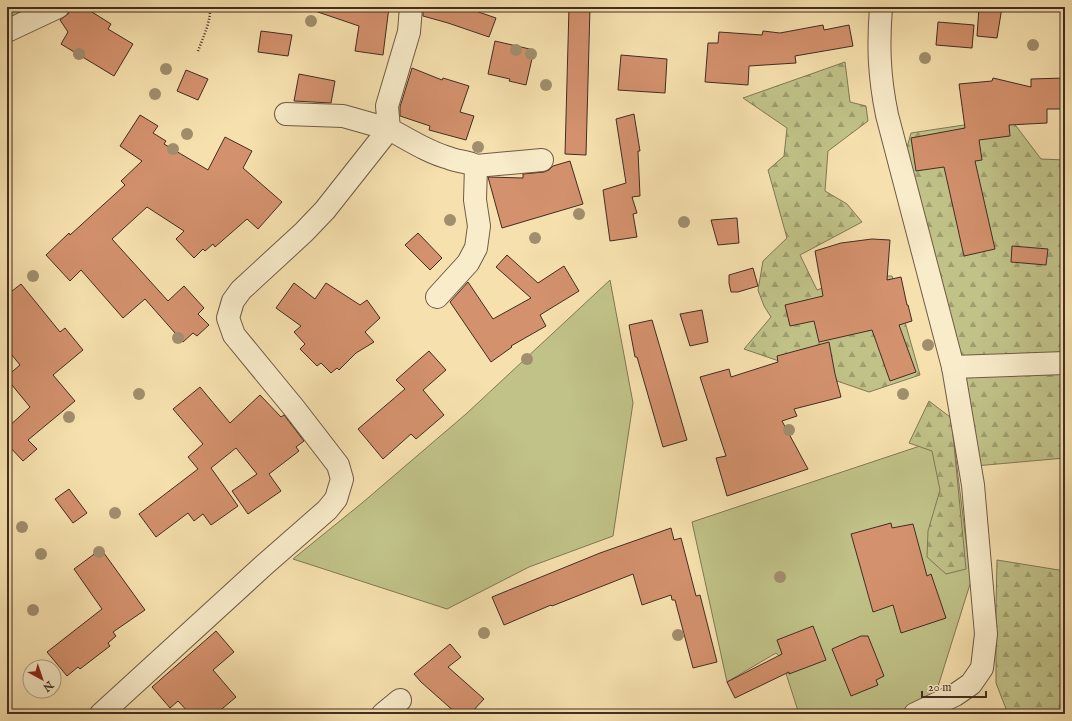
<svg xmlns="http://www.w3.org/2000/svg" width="1072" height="721" viewBox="0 0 1072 721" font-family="'IM FELL English',serif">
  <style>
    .grass { fill: #c0c288; stroke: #817856 }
    .forest { fill: url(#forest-firs); stroke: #817856 }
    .building { fill: #d3916d; stroke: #422d23 }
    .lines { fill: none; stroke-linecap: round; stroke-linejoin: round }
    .minor-casing { stroke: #6f5a46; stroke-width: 24 }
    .path { stroke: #422d23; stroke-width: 2.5; stroke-dasharray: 1 2; stroke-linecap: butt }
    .minor { stroke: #f9ecca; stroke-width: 22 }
    .tree { fill: #a18e6d }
  </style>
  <defs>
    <pattern id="forest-firs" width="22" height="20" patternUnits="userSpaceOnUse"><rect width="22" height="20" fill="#c0c288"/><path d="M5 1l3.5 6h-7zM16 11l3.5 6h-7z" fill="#9e9e6f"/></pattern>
  </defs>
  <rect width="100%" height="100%" fill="#f6e1ae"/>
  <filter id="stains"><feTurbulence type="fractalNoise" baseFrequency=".005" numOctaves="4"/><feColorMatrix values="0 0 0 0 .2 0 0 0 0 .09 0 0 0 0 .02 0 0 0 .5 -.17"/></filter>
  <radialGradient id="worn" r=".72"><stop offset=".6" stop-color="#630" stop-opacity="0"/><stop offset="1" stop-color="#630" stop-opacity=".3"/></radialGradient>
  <!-- grass -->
  <g class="grass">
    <path d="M7 7H26L25 20 7 28Z"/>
    <path d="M610 280 633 403 613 536 529 567 447 609 293 559 362 503 466 414Z"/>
    <path d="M953 435 971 581 935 696 894 714H799L781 658 776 653 727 682 692 522Z"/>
  </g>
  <!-- forest -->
  <g class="forest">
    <path d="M845 62 850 102 866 106 868 121 828 151 825 191 847 204 862 222 800 255 817 290 853 276H892L920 375 869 392 744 349 771 317 764 306 758 290 763 261 787 238 768 170 784 156 787 128 743 98Z"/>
    <path d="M1010 118 1041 159 1065 160V458L975 466 904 158 911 133Z"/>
    <path d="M929 401 954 420 953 435 966 569 946 574 927 557 928 531 940 490 932 451 909 443Z"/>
    <path d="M997 560 1065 571V714H1008L996 683V605Z"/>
  </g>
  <!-- building -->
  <g class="building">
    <path d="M70 7H84L111 24 108 29 133 44 114 76 61 44 68 32 60 20 68 14Z"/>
    <path d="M313 7H389L383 55 355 51 359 26 312 10Z"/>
    <path d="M423 7H464L496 18 489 37 448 23 423 16Z"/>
    <path d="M569 7H590L586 155 565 154Z"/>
    <path d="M979 7H1002L997 38 977 36Z"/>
    <path d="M938 22 974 25 972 48 936 45Z"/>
    <path d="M823 25 824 30 849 25 853 46 795 56 796 63 749 66 748 85 705 82 708 43H718L719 32 762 35 763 31 780 33Z"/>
    <path d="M261 31 292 35 288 56 258 52Z"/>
    <path d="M495 41 534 50 526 85 509 81 510 79 488 74Z"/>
    <path d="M621 55 667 59 665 93 618 90Z"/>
    <path d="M412 68 442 80 443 78 469 86 460 112 474 116 466 140 429 130 430 126 400 116V107Z"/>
    <path d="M186 70 208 79 198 100 177 91Z"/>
    <path d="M299 74 335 81 331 103 294 101Z"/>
    <path d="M993 78 1031 87V79L1065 78V109H1047V123L1009 125 1010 136 979 140 982 160 975 161 995 249 964 256 944 167 916 171 911 138 965 128 959 84 992 81Z"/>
    <path d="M634 114 640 151H638L640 196 632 197 637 213 633 214 637 237 610 241 603 190 626 183 616 119Z"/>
    <path d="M140 115 158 126 153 133 166 141 164 144 208 170 225 137 252 151 243 168 282 202 258 229 247 219 215 247 213 244 205 251 203 249 194 258 176 239 184 231 147 207 112 239 168 301 184 286 204 308 198 314 209 325 197 336 193 333 183 342 145 299 123 318 81 270 70 281 46 255 69 233 70 235 125 185 121 181 142 161 120 146Z"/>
    <path d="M570 161 583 204 502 228 488 177 523 178V174L544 172 549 170 553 166Z"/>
    <path d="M737 218 739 243 718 245 711 220Z"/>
    <path d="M418 233 442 258 430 270 405 245Z"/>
    <path d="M872 239 890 240 887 280 901 277 907 305H908L912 321 899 325 916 372 890 381 872 330 819 342 814 321 790 326 785 305 823 296 815 251 841 243Z"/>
    <path d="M1012 246 1048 249 1046 265 1011 262Z"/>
    <path d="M507 255 538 283 564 266 579 291 540 315 546 326 511 346 512 347 491 362 450 302 468 282 493 319 531 298 496 267Z"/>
    <path d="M753 268 758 286 738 292H731L729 283V275Z"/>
    <path d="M294 283 315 299 326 283 360 305 367 300 380 318 365 332 374 342 356 353 339 370 337 368 331 373 321 363 317 366 300 349 305 344 294 332 301 326 276 308Z"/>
    <path d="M21 284 60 332 65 328 83 350 53 375 75 401 28 440 37 449 23 461 7 444V428L30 407 7 379V376L20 365 7 349V295Z"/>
    <path d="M702 310 708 342 690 346 680 314Z"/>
    <path d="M652 320 687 440 663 447 637 357H635L629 325Z"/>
    <path d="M829 342 835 374 841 397 794 409 797 416 782 421 808 469 727 496 716 458 726 456 700 377 729 369 731 377 778 362 777 356Z"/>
    <path d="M429 351 446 370 423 390 444 415 416 439 411 434 383 459 358 429 405 389 396 380Z"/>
    <path d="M200 387 230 423 260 395 281 417 284 415 304 441 296 447 299 451 269 474 281 491 248 514 232 491 257 474 236 448 211 468 238 506 211 525 203 514 194 521 188 513 156 537 139 514 198 469 188 457 203 444 173 409Z"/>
    <path d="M69 489 87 513 73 523 55 499Z"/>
    <path d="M891 523 892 528 913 524 927 576 931 574 946 618 901 633 893 605 873 612 851 534Z"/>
    <path d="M671 528 674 540 681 538 696 596 700 595 717 662 693 668 675 600H672L671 595 642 605 633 574 552 606 551 605 504 625 492 597 600 553Z"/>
    <path d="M101 549 145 610 113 632 116 636 108 643 110 646 80 669 78 667 67 676 47 652 102 609 74 569Z"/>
    <path d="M813 626 826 660 789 674V672L735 698 727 682 782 654 777 640Z"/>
    <path d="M216 631 234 652 213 670 236 697 216 714H190L178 701 170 708 152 687Z"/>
    <path d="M861 636H868L884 676 876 680 878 685 851 696 832 649Z"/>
    <path d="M450 644 461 657 448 667 484 699 470 714H457L421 682 414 674Z"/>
  </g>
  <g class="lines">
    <!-- minor casing -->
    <g class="minor-casing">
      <g id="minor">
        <path d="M411 7 409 32 387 106 389 129C408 139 427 152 449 158 458 162 467 161 476 166L542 160"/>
        <path d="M881 7C878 46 879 76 887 115L953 367 973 485 986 634 982 668 971 684 955 695 915 714"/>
        <path d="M7 31 58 7"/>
        <path d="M437 297 468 263 476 248 479 226 475 200 476 166"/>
        <path d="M953 367 1065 363"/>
        <path d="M101 714 263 566 327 510 336 499 342 479 338 465 294 408 234 335 228 318 233 301 241 290 304 232 325 210 389 129 343 116 286 114"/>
        <path d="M383 714 400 700"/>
      </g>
    </g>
    <!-- path -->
    <path class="path" d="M198 51C202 40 213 17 209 7"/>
    <!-- minor -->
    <use href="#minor" class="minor"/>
  </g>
  <!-- trees -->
  <g class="tree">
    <circle cx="311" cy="21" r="6"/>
    <circle cx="1033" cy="45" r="6"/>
    <circle cx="516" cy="50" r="6"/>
    <circle cx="79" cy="54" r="6"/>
    <circle cx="531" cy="54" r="6"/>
    <circle cx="925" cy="58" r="6"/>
    <circle cx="166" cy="69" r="6"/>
    <circle cx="546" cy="85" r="6"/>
    <circle cx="155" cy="94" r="6"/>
    <circle cx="187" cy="134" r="6"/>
    <circle cx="478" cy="147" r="6"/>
    <circle cx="173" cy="149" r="6"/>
    <circle cx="579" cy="214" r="6"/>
    <circle cx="450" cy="220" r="6"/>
    <circle cx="684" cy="222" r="6"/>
    <circle cx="535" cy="238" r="6"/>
    <circle cx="33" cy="276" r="6"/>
    <circle cx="178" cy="338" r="6"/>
    <circle cx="928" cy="345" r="6"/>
    <circle cx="527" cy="359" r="6"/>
    <circle cx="139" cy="394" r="6"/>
    <circle cx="903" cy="394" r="6"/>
    <circle cx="69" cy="417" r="6"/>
    <circle cx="789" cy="430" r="6"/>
    <circle cx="115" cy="513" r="6"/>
    <circle cx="22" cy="527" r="6"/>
    <circle cx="99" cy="552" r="6"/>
    <circle cx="41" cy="554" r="6"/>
    <circle cx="780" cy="577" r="6"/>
    <circle cx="33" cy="610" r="6"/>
    <circle cx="484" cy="633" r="6"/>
    <circle cx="678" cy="635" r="6"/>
  </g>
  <!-- margin -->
  <rect width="1072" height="721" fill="none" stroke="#f6e1ae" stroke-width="24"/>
  <rect x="8" y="8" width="1056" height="705" fill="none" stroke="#422d23" stroke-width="2"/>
  <rect x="12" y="12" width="1048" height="697" fill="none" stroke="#422d23"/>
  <!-- north arrow -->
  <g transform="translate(42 679) rotate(140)"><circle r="19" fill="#f9ecca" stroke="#b0a087"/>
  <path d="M0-3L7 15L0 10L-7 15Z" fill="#8f2418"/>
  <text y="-6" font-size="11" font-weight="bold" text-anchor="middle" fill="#422d23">N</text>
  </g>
  <!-- scale -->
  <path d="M922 691v6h64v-6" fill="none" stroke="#422d23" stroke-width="2"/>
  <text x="928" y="691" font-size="12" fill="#422d23" stroke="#f9ecca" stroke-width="3" paint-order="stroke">20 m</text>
  <rect width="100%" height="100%" filter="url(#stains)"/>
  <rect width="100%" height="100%" fill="url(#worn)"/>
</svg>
